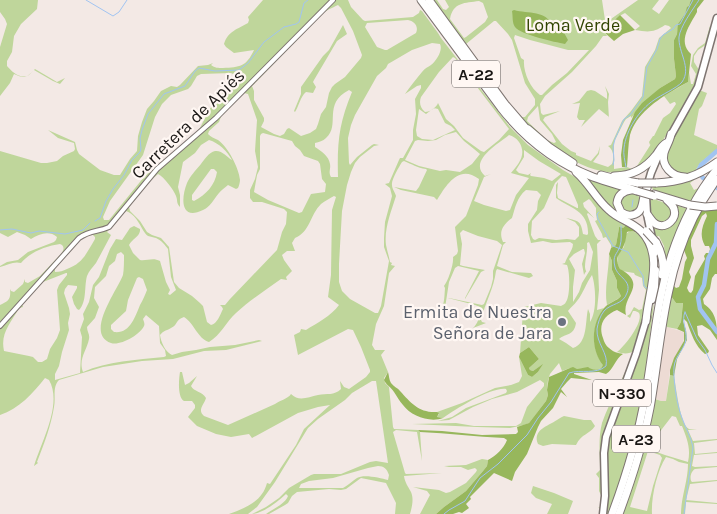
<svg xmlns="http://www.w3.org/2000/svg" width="717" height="514" viewBox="0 0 717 514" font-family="Karla,sans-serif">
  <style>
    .built { fill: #eddbd4 }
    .green { fill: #bfd69b; fill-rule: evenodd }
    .forest { fill: #97b75c; fill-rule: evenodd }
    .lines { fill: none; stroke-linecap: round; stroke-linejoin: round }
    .stream { stroke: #a1c4f1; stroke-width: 1 }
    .river { stroke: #a1c4f1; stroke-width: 4.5 }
    .tertiary-casing { stroke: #7e7571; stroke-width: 6 }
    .trunk-casing { stroke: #7e7571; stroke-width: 9 }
    .motorway-casing { stroke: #7e7571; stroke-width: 9 }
    .tertiary { stroke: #fff; stroke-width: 4 }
    .trunk { stroke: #fff; stroke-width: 6 }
    .motorway { stroke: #fff; stroke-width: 7 }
    .motorway-bridge-casing { stroke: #7e7571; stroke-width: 9; stroke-linecap: butt }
    .motorway-bridge { stroke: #fff; stroke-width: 7 }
    .worship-dot { fill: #6b7280; stroke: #fff7f3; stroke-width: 2 }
    .labels { text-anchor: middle; stroke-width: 4.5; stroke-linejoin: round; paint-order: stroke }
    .shield { fill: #fff7f3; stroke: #5f5a58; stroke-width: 1 }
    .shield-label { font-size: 16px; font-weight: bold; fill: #1a1715 }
    .park-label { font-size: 18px; fill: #314400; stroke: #fff7f3 }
    .street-label { font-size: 18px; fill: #1a1715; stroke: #fff7f3 }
    .worship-label { font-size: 18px; fill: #5b616d; stroke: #fff7f3; text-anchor: end }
  </style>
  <rect width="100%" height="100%" fill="#f3e9e5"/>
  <!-- built -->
  <path class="built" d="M667 327 684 332V338L683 343 673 361 670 370 666 401H661L656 399 660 367 664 328Z"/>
  <!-- green -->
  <g class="green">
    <path d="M0 0H38L37 9 21 24 14 36 12 52 7 61V66C12 72 21 80 29 75 31 73 33 71 35 69L57 82 65 78 60 84 53 81 34 70C26 78 25 79 14 74L10 83 0 96V47L7 24 5 19 0 12Z"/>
    <path d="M263 0H348L351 7 363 20 365 21 413 17 419 13 420 10 422 11 438 33 441 38 510 127 528 145 563 170 582 181 627 224 623 228H619L616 245 611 248V245L606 237 603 238 602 234 595 221 597 220 596 214V208L591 201 589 199 583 203 584 207 594 218 588 213 587 214 595 236 598 240H601L597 244 599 290 597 310 604 308C592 323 590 350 604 365 600 371 593 371 588 368L577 369 570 368 562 371 559 363 550 374 548 380 547 390 548 395 546 401 533 418 529 423 524 425 510 428 477 427 412 424 456 423 474 426H516L521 423 527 407 544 386V383L540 380 517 392 492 399 473 407 449 420 438 421 452 417 466 408 506 393 507 391 506 389C491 387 456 409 443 418L437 417 439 414 437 412 462 403 495 388 511 385 519 382 522 376 519 357 528 375 532 377 538 372 542 365 533 371 530 370 529 368 539 359 529 347 520 353 523 311 521 310 512 312 524 307 541 303 561 306C565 304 565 304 567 300 570 293 570 272 567 265L562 264 565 263C567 256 573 250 573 244L570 242 552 243 543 241 531 243 528 231V224L537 210 538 201 541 195 537 191 526 190C517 197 515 208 512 218 504 224 498 231 503 242H506L503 245 497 266 512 272 531 273 533 276 529 278 497 269 496 271C494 288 485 303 481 320L482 322 486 323 473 328C478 324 481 314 480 307L475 305 448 298H449L482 305 484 304 491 287 493 279V271L502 245 497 241 478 236 463 230 460 233 462 244 460 265 463 266 485 270 481 272 465 299V298L479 271 458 266 455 268 449 282 445 308 441 313 434 316C445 308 444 301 445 288L444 286C448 281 454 264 453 257L457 254 458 251 455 227 466 216 478 185 479 179C459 164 447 184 437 200L434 197 401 190 394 187 416 191 419 187 427 170 426 169C417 168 412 164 404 161L402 162C399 167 391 180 392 185 392 189 395 192 396 196 391 212 384 229 386 245 387 251 389 256 390 262L392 263 391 265 395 266 389 273 384 306 376 324 372 345 375 350H385L381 355 388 372 384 378 385 383 389 387 393 427 394 429 418 430 420 432 422 461 417 432 396 430 393 432 405 473 406 474 442 473 404 476C405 483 408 486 411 492 414 499 412 507 410 514H395L396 503 386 483 361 478 346 489 341 490 329 489 297 492 292 496 288 503 285 505 269 514H266C273 509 285 504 288 496L286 494C277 502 264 513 252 514L266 507 279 498 289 488 311 475 314 474H341L370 462 376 461 388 463 376 381H372L352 393 345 400 318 419 308 428 275 482 257 507 248 514H229C245 508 262 502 267 483L270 484 296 445 304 429 330 405 318 407 298 413 252 438 249 434 231 437 216 434 197 426 188 417 195 408V405L192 401C191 401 185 401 184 401 177 397 179 378 180 372H182L185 385 189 383 197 376 191 386C194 392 202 391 206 398 204 405 197 410 204 416L228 425 275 404C280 400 288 399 291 394 299 402 308 397 318 395 327 393 334 396 341 389L340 381 344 387 349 389 366 377 370 372V370L361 347 353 330 348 329 298 355 294 335 300 332 301 329 306 330C317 323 331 316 339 305L328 297 331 275 332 210 336 197 334 196C330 198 325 201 321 204 310 215 310 232 295 238L292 243 295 251H287L282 255 284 260 292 271 286 277 287 280 281 279C266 290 250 300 236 313 226 322 221 335 209 342 198 339 194 323 184 317 175 320 178 325 171 328 166 331 164 330 160 335 161 342 165 352 172 355L182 352 196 350 210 347 235 345 259 340 262 341 226 350 204 351 173 359 142 361 103 367 59 380C52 387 56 398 54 407 51 426 44 444 37 462L38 463 34 466C41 442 63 404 49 380L45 378C33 393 19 409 0 415V305C9 301 11 299 10 289L11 291 14 292 23 284 25 279V282L28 283 40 276 61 254C64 250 65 246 60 244 46 246 30 252 21 263 14 261 7 265 0 267V266L7 262 18 260 28 252 54 242 56 240 57 237C49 230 39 234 31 239L25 235 17 232 8 237 0 233V151L41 163H47L57 161 63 156 74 151 75 149 74 143 58 138 48 130 75 142 77 150 79 154 100 170 114 175H120L130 159 137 151 138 136 142 122 147 109 154 101 161 91 171 86 177 87 180 85 198 66 208 65 213 63 211 65C215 68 218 68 223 68 240 67 246 67 254 50L234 53 226 47 224 44C228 31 238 29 248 23L249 20 248 17ZM338 5 341 8 353 31 362 55 361 58 345 77 335 84 332 87 329 93 326 107 321 114 318 124 316 129 310 133 301 136 289 128 287 129 284 134 280 136 274 134 261 127 264 121V118L254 100V91L252 86 321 15C326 10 332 8 338 5ZM408 20C414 21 419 26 416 33L387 50H385L377 47 365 27 367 23ZM432 43 440 44C443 50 437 60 431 65 428 67 425 68 422 72 416 79 410 87 405 94L417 86 421 85V88L415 99 416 114 413 130V140L403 158H400L399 160 389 183 385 184 390 188 392 196 385 222 384 238V247L389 261 381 306 378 313H375L350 299 342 291 339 282V264L342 211 347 185 351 172 355 163 360 157 374 146 379 145 374 144 372 145 357 157 350 165 349 163 348 138 351 125 355 115 377 76 386 68 388 64 412 50ZM453 57 455 58 509 129 499 140 484 152 481 151 463 138 454 126 446 119 438 103C437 107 430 112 425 112 420 108 419 102 421 97L439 72ZM231 73 235 75 234 78 209 110 199 130 144 177 109 220H104L103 217 110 201 143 155 155 117 162 104 171 95 188 89 191 86 197 76 201 74ZM349 90 352 92C339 123 337 143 338 177H331C328 172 331 169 330 164 329 156 321 151 315 147V143C319 142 323 141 326 138 341 125 322 104 349 90ZM244 93 248 94 257 120 255 151 258 167 255 179 250 190V198L253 202H262L284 209 287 212 286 224 282 232 277 250 252 276 230 299 225 305H220L222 307 223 309C220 315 217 324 211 325L207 322 203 306 200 303 192 296 179 288 174 282 169 247 161 238 152 235 147 232 140 221 130 211 129 207 148 183 158 174C164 177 174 190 176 196 178 201 176 203 180 207V195L178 187 183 162 195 153 201 145 209 140C219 143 227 151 232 160 227 157 222 150 215 151 209 152 204 160 201 164 196 170 190 176 187 183 181 198 180 221 203 210 210 207 214 199 219 193 221 190 225 188 228 185L236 189 238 188C239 186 240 182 240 180 239 168 228 147 218 140 214 138 211 137 208 134L209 131 219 122 222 114ZM434 108 438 109 445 123 451 126 455 130 433 140 422 139 417 136 416 130 419 109 426 114ZM456 132 464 141 474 149 480 154 472 164 460 172 446 170 440 171 419 166 405 160 415 141 418 140 428 141 436 140 445 135ZM263 133 292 141 295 146 300 150 304 156 318 161 320 164 322 179 326 184 325 192 311 194 302 212 299 213 268 200 254 192 257 175 260 169V136L261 134ZM509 135C513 136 516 138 519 142 527 154 519 164 511 173L529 178 516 195 510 210 506 211 484 205 474 201 484 177 491 174 485 176C468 161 498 144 509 135ZM524 150 539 161 561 174 552 181 544 178 531 176 530 175 531 173 528 175 519 173 516 170 524 157ZM211 169H214L217 172C215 185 206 195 194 201L192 200V195ZM562 176 566 177 567 179 578 205V208H577L558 198 557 193 558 182 556 185V198C570 208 589 211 588 234L587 235 583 234C581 221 579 221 566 218L575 222 579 227V236L575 240 567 239 556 240 539 238 535 240 533 239 531 235 532 221 544 208 555 183ZM126 211C139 216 141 231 148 236 151 237 153 237 156 238 161 240 165 245 168 249L171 277 176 290 170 295 168 294 170 290 166 282 160 261C153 257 147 261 140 260L133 253 129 245C132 239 139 237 140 231V229L134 226 130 228 122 240 116 239 110 249 99 277 93 285 89 302 83 314 84 319 80 330 82 337 80 373 55 380V374L59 366 62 352 69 330 68 323 70 314 69 308 64 293 65 289 68 285 77 286V288L72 297 74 304 77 309 79 310C87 302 84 287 87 276 89 271 92 268 96 263 101 254 106 244 111 235L107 232ZM92 234 95 237V239C86 254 83 263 67 269 63 271 60 272 55 272V268L79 240 82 237ZM589 242 593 252 590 270 582 283 579 292 573 302V287L575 270 569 259 574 254 583 249H584L585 253 582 264 584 275C588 267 586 275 585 267 585 259 588 251 587 243ZM121 252 124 255C124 261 124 269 123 275 118 289 84 334 111 343 120 346 140 335 144 326 145 324 144 322 143 319L146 315 159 326 160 343 165 350 166 356 164 357C136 360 108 361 83 372 78 359 87 350 89 339 90 334 87 332 87 327L95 318 99 307 94 298 95 287 106 276 109 266 115 261 117 254ZM66 273H67V275L59 285 57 290 60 330 57 338 50 349 47 359 42 362H38L33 357 29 356 4 351C0 333 11 323 19 308L23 307 22 304 43 282ZM592 275C596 287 597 312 590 322V314L588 309C585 322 588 343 573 348L566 343 559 339C566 333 574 336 576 323L568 311C571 307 574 305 577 301 583 294 586 283 592 275ZM139 277 143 279 147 290C145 295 143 300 140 305 135 317 130 334 114 332L111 329V325L126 311 128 300 137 278ZM378 466C384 466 387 469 389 475L388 480C380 478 364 474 357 478 352 481 349 485 343 488H299L301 484 309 481 333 478 368 468Z"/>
    <path d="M433 0H437L443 9 446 10 449 7 445 0H602L605 20 608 21 638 0H659L652 9 659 14 669 0H691L690 2 689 6 686 11 685 14 679 23 677 34 674 40V59L676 76 675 79 660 88 631 118V116L626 119 624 122 614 142V169L627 167 632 169 637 166 651 144 650 145 649 142 653 136H654L663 118 670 113 676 104 675 102H674L670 104 664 96 688 82 689 72 691 84H693L696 74 691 66 693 55 698 48 705 43 710 26 713 27 707 44 698 50 694 56V62L699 70 694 89 657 150C651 157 643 167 634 170 593 183 541 145 518 112L522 117H525L535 105V99L525 83 512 40 508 34 496 21H494L466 44ZM479 1 483 3 488 17 485 22 466 37 464 38 450 19C453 2 465 3 479 1ZM625 13 640 26 635 30C648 32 653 33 665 25L669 26 671 28 659 38 655 50 645 67 642 96 631 111 622 121 611 145 608 146C614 150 614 158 612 164L608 167 593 162 599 154 600 146 598 153 591 161 576 155V153L571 151 562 144 543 120 545 117 560 111 543 115 541 113 540 104 545 96 572 72 596 46 603 36H607L605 33C609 24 616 17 625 13ZM515 35 530 40 568 50H589L567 73 552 85 542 95H540C530 88 523 72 524 60L521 58 514 38ZM538 106 540 120 552 134 556 142 554 143 547 140 527 121 528 117Z"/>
    <path d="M343 25 347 34 337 41 314 80 313 82 316 87 313 93 306 92C300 97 299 106 295 112L294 111 301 94V87L323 56 329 50Z"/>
    <path d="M605 86 609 94 608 102 609 119V117L599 109 581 127 585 120H579L577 117 580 103 572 104 579 101 587 91 591 90 595 91 607 99V93Z"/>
    <path d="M699 90 707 93 702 106 699 109 694 135 717 145V150C708 158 699 160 695 173L684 174 679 173 672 169 669 166 666 155 670 144Z"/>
    <path d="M584 176 623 189 616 210 605 202Z"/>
    <path d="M695 177 694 180 690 183 694 190 701 187 692 202 654 192 651 185Z"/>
    <path d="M627 192 637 193 641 201 637 210C629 213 616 211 621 199 621 198 626 193 627 192Z"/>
    <path d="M654 199C665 203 675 205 669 219L663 223 656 221 652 215 649 200Z"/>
    <path d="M675 205 688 209 666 262 664 246 659 236 655 237 651 224 667 227Z"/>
    <path d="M630 231 638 233C647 243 652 259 652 273 652 281 649 289 647 297 644 315 640 333 634 351 630 354 623 354 617 352 624 347 644 322 639 313 638 312 636 311 635 311H633L630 318 627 316 630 314 634 307 639 310 642 309 646 290 643 286 642 278 635 275 634 273 622 271 620 269 617 263 618 254 624 247 626 234Z"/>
    <path d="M609 254 612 261V270L617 281V288L621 296 619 298 607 305C604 288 609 271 609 254Z"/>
    <path d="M671 296 676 303 683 302 681 322 677 329 667 327 666 326Z"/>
    <path d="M654 303 642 399 626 395 625 392Z"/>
    <path d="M632 355V358L604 434 601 507 600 508H598L600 507 601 495 599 491V478L596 474 600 470C600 455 598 438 602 423 610 400 624 378 632 355Z"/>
    <path d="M670 375 674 376C676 386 680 425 689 429 690 429 697 429 697 429L688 430 693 441 717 439V440L694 443 695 454 717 452V453L694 455 692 466 695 467 717 466V467L695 469C691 471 689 479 692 482L717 480V481L690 484 686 500 717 503V504L686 502 685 514H681C681 497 688 481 688 464L679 462 673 459 666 457C657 471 651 497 652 514H623C637 477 649 439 655 399L661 401H666ZM672 416 676 417 680 426H682C687 439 691 448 688 462L665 455 648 449 655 438ZM648 451 660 455 662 458 653 486 647 511 630 507Z"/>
    <path d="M624 401 641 405 632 445 609 514H605L607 442 619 406Z"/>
    <path d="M564 416 584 420H591L595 426C589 435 582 433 576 445L552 444 543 446 538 444C532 430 548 426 557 420 559 419 561 417 564 416Z"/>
    <path d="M482 459 488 460 487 466 483 471 466 491 444 507 436 514H420L430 495 427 491 413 487 439 490 446 493 450 492 466 483 476 472 477 470 475 468 468 470 461 467H449L444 466 466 465Z"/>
    <path d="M533 486 554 493 573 501 568 514H547L552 504 536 498 531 493Z"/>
  </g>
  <!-- forest -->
  <g class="forest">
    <path d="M691 0H704L697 9V12C690 25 677 41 691 54L688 82C683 85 678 87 674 90 657 100 636 114 630 135 628 145 628 156 627 167H622L621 155 623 140 635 112 642 103 660 88 675 79 676 76 674 59V40L677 34 678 24 685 14 687 7 689 6 690 2Z"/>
    <path d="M514 10C528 14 547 10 552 26L562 29 568 40 565 44C555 42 521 35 515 27 512 23 513 16 512 11Z"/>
    <path d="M620 15 635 30 623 34 614 41 605 33 609 25Z"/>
    <path d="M717 209V274H715L712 278 710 289 703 299 704 304C717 313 717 324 717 340L710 330 702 325 697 326 698 335 709 351 708 353 705 354C695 346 691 333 687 322L684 319 683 321 686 330 687 340 677 359 674 376 670 375V370L674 358 684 341V332L677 329 681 322 683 303H676L671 296 674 286 676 288 679 287 682 279 685 262 687 258 684 250 693 227 701 210ZM706 213 707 216C702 227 699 235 705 246H709L710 249 709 253H706L704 256 705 259 695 276 693 290 691 293 689 292 687 288 691 277 689 272 694 258 691 246V240L702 216Z"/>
    <path d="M627 224 642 235 650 254 640 235C637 232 631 230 627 232 626 236 626 241 624 245 620 256 613 256 620 269 649 285 621 296 626 315L617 310C604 315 598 325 603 338 604 342 606 346 609 348 613 352 618 353 623 354 615 359 614 369 606 374L599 372 574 373V374L592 380 571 378 567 382 561 389 567 397 561 392 553 408 541 421 538 427 527 454 515 472 512 481 494 473 470 497 471 499 466 504 469 508 462 513 459 512 453 514H436L444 507 466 491 483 471 487 466 488 460C496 456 504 448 507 440L504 438C476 437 448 433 420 432L418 430 442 431 482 435 516 434 518 432 517 427 529 423 546 401 548 395 547 390 549 377 570 368 573 367 577 369 588 367C593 371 601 371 603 365 590 349 591 322 605 307 610 302 617 301 621 296L617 288V281L612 270V261L609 254 611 248 616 245 619 228V227L623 228Z"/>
    <path d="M529 347 539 359 529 368 530 370 533 371 543 364 538 372 532 377 528 375 519 357 520 353Z"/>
    <path d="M388 372C389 375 389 380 391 383 394 387 398 388 400 391 411 403 419 413 437 412L439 413 437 417 443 418C430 423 411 416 403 405 399 401 397 396 394 392 391 387 386 385 384 380Z"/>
  </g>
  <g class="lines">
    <!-- stream -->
    <g class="stream">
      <path d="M86 0 113 16 119 12 127 0"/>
      <path d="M613 165 614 160 613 147 615 139 624 119 630 115 643 97 647 67 657 49 660 39 663 35 673 29 676 25 680 24 693 0"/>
      <path d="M626 167C625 161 623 154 624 148 626 130 639 110 654 100 661 95 677 88 682 82 692 68 678 52 679 37 680 27 693 9 699 0"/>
      <path d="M632 207 633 200"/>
      <path d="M599 212 597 214 598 219 613 246 628 252 643 276 644 286 646 288H648"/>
      <path d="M95 221 100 218 106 201 113 189 124 175 132 160 140 152 141 149 140 138 142 130 148 114 164 94 185 86 195 71 199 68 215 71 239 70 248 63 264 42 284 27 296 24 299 22 304 3 308 0"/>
      <path d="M0 230 12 229 26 232 31 233 39 231 65 234 83 230 90 223"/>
      <path d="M685 312 697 339 705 350 712 365 717 373"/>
      <path d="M444 514 449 510 465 501 480 478 498 464 527 435 538 418 551 402 569 373C581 369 596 375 606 366 609 354 596 343 597 329 598 323 600 316 604 311 611 303 623 305 627 293 632 280 618 278 615 267 612 255 617 255 620 246 622 240 621 232 621 226"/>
      <path d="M684 514 693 447C691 437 685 427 682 418 677 406 673 380 674 367 675 356 685 349 686 339 687 329 681 321 685 312"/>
    </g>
    <!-- river -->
    <g class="river">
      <path d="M717 151 701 165 698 171 703 178 717 188"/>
      <path d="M717 224 716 243 708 259 704 285 698 297 700 309 717 332"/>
    </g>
    <!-- tertiary casing -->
    <g class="tertiary-casing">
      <path id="tertiary" d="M0 326 79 238C90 230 98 232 109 227L157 169 216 118 333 0"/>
    </g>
    <!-- trunk casing -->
    <g class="trunk-casing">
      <g id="trunk">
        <path d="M670 137 698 87 717 18"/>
        <path d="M647 187 651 173 659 154"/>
        <path d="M646 196 647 214 655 253"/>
        <path d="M652 300 655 287 656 270"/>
        <path d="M603 514 605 496 604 453 606 437 636 354 647 317"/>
      </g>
    </g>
    <!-- motorway casing -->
    <g class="motorway-casing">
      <g id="motorway">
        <path d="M421 0 501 108C526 140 556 163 593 177 607 182 622 186 637 191"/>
        <path d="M429 0 505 104 530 133"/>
        <path d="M528 129 549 147 573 163"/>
        <path d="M671 134C670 141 666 146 664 153 661 166 672 177 685 177"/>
        <path d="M576 172C589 183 596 199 609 210 618 219 632 222 641 231 665 255 648 293 646 321"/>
        <path d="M601 175 616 179 638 183"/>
        <path d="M614 176C631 176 645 169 656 155 659 151 661 146 666 143"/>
        <path d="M656 183C680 182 698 176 717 162"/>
        <path d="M631 190C623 191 618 195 617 203L621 212C624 214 628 216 632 215 646 213 641 196 647 188"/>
        <path d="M654 194 690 205"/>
        <path d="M647 214C650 217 652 223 658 225 667 228 677 219 674 209 673 205 670 203 667 200"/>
        <path d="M656 242C662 253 665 263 662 275"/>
        <path d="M612 514C626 476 638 437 645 397 651 365 654 332 660 300 669 254 687 206 717 169"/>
        <path d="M619 514C632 479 643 444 650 408 657 369 660 329 669 290 677 251 693 212 717 179"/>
      </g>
    </g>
    <!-- tertiary -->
    <use href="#tertiary" class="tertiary"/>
    <!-- trunk -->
    <use href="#trunk" class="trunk"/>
    <!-- motorway -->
    <use href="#motorway" class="motorway"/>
    <!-- motorway-bridge casing -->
    <g class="motorway-bridge-casing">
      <g id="motorway-bridge">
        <path d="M638 183H656"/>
        <path d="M637 191 654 196"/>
        <path d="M690 205 705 207 717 206"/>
        <path d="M646 231 656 242"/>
      </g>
    </g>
    <!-- motorway-bridge -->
    <use href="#motorway-bridge" class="motorway-bridge"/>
  </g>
  <!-- markers -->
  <circle class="worship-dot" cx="562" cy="322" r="5"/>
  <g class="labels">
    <!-- shield labels -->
    <g class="shield">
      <rect x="452" y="60.5" width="48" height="27" rx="4"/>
      <rect x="593" y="379.5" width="58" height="27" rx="4"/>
      <rect x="612" y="425.5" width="48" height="27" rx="4"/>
    </g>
    <g class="shield-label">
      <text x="476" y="80">A-22</text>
      <text x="622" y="399">N-330</text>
      <text x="636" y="445">A-23</text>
    </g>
    <!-- park labels -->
    <g class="park-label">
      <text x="573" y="31">Loma Verde</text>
    </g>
    <!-- street labels -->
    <g class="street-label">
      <text transform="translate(188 124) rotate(-44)" y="6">Carretera de Apiés</text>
    </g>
    <!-- worship labels -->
    <g class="worship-label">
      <text x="552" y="318">Ermita de Nuestra<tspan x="552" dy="21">Señora de Jara</tspan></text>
    </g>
  </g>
</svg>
